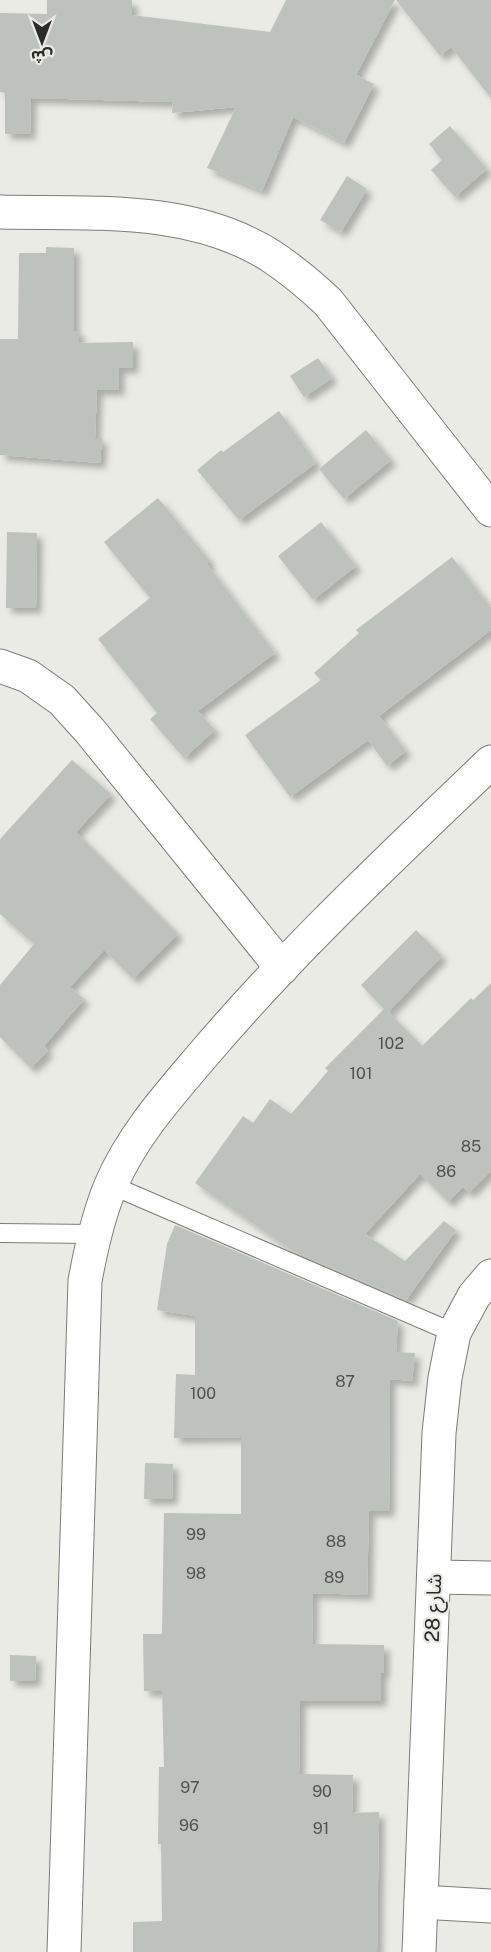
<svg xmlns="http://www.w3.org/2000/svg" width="491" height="1952" viewBox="0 0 491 1952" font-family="'Public Sans','Noto Sans Arabic',sans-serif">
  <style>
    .building { fill: #bec2bc; filter: url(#shadow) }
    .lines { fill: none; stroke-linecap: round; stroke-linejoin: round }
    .service-casing { stroke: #7c7d76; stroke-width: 20 }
    .minor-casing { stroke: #7c7d76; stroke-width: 35 }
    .service { stroke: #fff; stroke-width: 18 }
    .minor { stroke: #fff; stroke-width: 33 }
    .labels { text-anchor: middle; stroke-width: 4.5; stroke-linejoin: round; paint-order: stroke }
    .number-label { font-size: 16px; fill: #50524e }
    .street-label { font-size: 20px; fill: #2b2c29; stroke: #eaebe4 }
  </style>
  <defs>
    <filter id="shadow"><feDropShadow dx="5.5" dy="5.5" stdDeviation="3" flood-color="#0004"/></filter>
  </defs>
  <rect width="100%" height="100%" fill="#eaebe4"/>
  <!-- building -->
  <g class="building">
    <path d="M47 0H132V15L270 32 286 0H395L356 75 374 84 344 143 293 117 262 191 207 168 236 107 172 113 173 102 31 98 30 134H5V93L0 92V13L47 14Z"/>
    <path d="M396 0H491V98L451 47 440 56Z"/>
    <path d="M450 126 487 169 455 197 431 170 442 160 429 144Z"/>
    <path d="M347 176 367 189 341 232 320 220Z"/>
    <path d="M46 247 74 248V331H79V343L133 342V368H119V390H97L95 438H102L100 463 0 455V339H18L19 253H46Z"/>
    <path d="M318 358 332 378 304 397 290 376Z"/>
    <path d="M279 411 316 463 239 520 197 470 221 450 223 452Z"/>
    <path d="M366 430 391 460 344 499 319 469Z"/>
    <path d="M158 498 210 561 207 564 275 653 198 711 215 730 184 758 150 719 157 713 98 639 150 598 104 542Z"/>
    <path d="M321 522 356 566 313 600 278 556Z"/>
    <path d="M7 532 37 533 36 608H6Z"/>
    <path d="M452 557 491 608V630L379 716 406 751 387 766 368 740 290 797 245 735 321 680 314 673 359 633 356 630Z"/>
    <path d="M72 760 111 794 76 832 178 934 133 979 104 950 70 987 84 999 44 1046 48 1051 31 1068 0 1037V985L34 944 0 914V839Z"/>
    <path d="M416 930 442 956 388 1012 422 1046 471 998 473 1000 491 983V1171L469 1193 463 1187 448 1202 420 1174 365 1234 405 1261 444 1221 456 1230 406 1300 291 1250 195 1183 243 1116 253 1123 270 1099 291 1114 328 1071 325 1068 384 1009 361 985Z"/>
    <path d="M175 1225 398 1321 396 1352 415 1353 412 1381 390 1379 389 1511H369L367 1595 313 1593 312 1644 384 1645V1673H381V1701H300L299 1774 353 1775 352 1813 379 1812 377 1952H133V1922L162 1921 161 1844H158L159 1767H164L162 1691H144L143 1634H162L164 1513 241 1514V1437L174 1438 176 1374 195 1375V1316L157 1310 167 1244Z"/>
    <path d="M145 1463 173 1464 172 1499H144Z"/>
    <path d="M10 1655 36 1656 35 1681H10Z"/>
  </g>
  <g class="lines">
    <!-- service casing -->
    <g class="service-casing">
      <g id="service">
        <path d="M111 1185 454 1333"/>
        <path d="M0 1233 94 1234"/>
      </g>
    </g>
    <!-- minor casing -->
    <g class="minor-casing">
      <g id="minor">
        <path d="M0 212C91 214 191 205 271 256 292 270 310 285 328 302L491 510"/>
        <path d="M0 666 28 676 62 700 90 731 282 968"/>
        <path d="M434 1577 491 1578"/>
        <path d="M421 1902 491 1906"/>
        <path d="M64 1952 85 1281C91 1248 98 1216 111 1185 132 1136 168 1096 202 1056 291 951 392 857 491 762"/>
        <path d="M419 1952 439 1433 445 1378 454 1333 474 1296 491 1276"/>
      </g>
    </g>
    <!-- service -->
    <use href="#service" class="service"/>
    <!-- minor -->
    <use href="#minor" class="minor"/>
  </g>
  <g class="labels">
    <!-- number labels -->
    <g class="number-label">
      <text x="391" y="1049">102</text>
      <text x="361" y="1079">101</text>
      <text x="471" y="1152">85</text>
      <text x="446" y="1177">86</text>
      <text x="345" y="1387">87</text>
      <text x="203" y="1399">100</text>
      <text x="196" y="1540">99</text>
      <text x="336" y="1547">88</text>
      <text x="196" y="1579">98</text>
      <text x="334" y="1583">89</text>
      <text x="190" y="1793">97</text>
      <text x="322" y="1797">90</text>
      <text x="189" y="1831">96</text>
      <text x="321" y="1834">91</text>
    </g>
    <!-- street labels -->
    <g class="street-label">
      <text transform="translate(433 1608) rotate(-88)" y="7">شارع 28</text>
    </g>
  </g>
  <!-- north arrow -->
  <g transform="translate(42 42) rotate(180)" stroke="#eaebe4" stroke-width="4.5" paint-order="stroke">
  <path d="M0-4.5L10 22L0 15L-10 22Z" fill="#2b2c29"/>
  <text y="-9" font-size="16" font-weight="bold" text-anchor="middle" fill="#2b2c29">ش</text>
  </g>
</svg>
